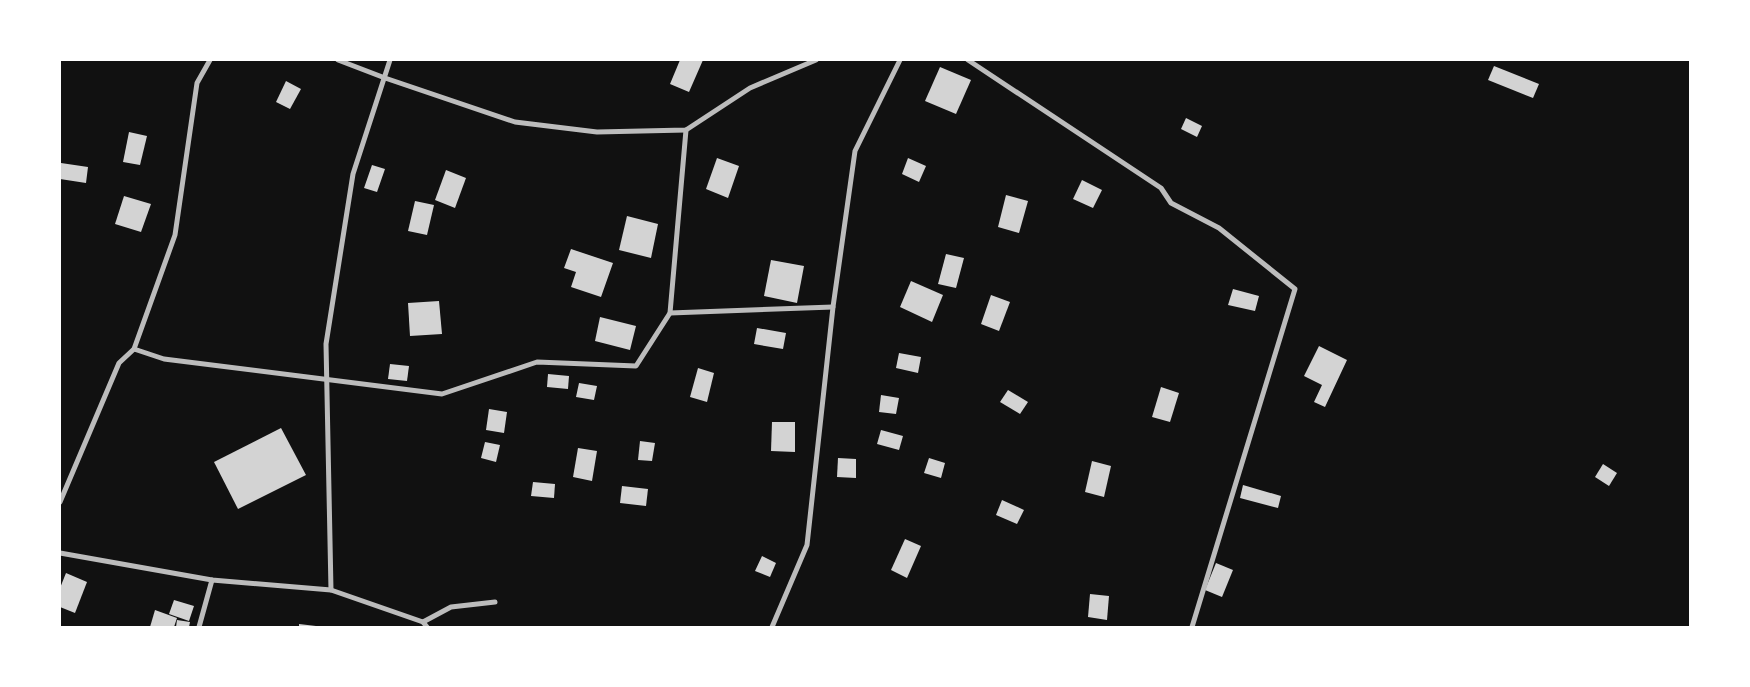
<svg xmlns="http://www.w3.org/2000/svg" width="1750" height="687" viewBox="0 0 1750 687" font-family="'Open Sans',sans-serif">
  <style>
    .building { fill: #d3d3d3 }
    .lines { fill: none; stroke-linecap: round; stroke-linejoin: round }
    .minor { stroke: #bcbcbc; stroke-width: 5 }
  </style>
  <rect width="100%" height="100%" fill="#111"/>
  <!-- building -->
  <g class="building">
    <path d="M680 60H703L689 92 670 84Z"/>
    <path d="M1494 66 1539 84 1533 98 1488 80Z"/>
    <path d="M940 67 971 80 956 114 925 101Z"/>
    <path d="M286 81 301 89 290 109 276 102Z"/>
    <path d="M1186 118 1202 126 1197 137 1181 129Z"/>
    <path d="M129 132 147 136 140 165 123 162Z"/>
    <path d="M717 158 739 166 728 198 706 189Z"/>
    <path d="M908 158 926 166 919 182 902 174Z"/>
    <path d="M61 163 88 167 86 183 60 179Z"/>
    <path d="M372 165 385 169 377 192 364 188Z"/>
    <path d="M446 170 466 178 455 208 435 200Z"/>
    <path d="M1082 180 1102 190 1093 208 1073 199Z"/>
    <path d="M1006 195 1028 201 1019 233 998 227Z"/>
    <path d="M124 196 151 204 141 232 115 224Z"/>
    <path d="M415 201 434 205 427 235 408 231Z"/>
    <path d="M627 216 658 224 651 258 619 250Z"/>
    <path d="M571 249 613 263 601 297 571 287 576 272 564 268Z"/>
    <path d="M946 254 964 258 956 288 938 284Z"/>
    <path d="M771 260 804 266 797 303 764 296Z"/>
    <path d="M911 281 943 295 932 322 900 307Z"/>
    <path d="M1233 289 1259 296 1255 311 1228 305Z"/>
    <path d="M991 295 1010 302 999 331 981 324Z"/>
    <path d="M439 301 442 334 410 336 408 303Z"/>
    <path d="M600 317 636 326 630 350 595 341Z"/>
    <path d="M757 328 786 333 783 349 754 344Z"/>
    <path d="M1319 346 1347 360 1325 407 1314 402 1322 385 1304 376Z"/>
    <path d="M899 353 921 357 918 373 896 368Z"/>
    <path d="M390 364 409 366 407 381 388 379Z"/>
    <path d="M698 368 714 373 707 402 690 397Z"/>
    <path d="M548 374 569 376 568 389 547 387Z"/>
    <path d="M579 383 597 386 594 400 576 397Z"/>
    <path d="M1161 387 1179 393 1170 422 1152 417Z"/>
    <path d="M1008 390 1028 402 1020 414 1000 402Z"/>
    <path d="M881 395 899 398 896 414 879 412Z"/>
    <path d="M489 409 507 412 504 433 486 430Z"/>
    <path d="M772 422H795V452L771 451Z"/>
    <path d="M281 428 306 475 238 509 214 462Z"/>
    <path d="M881 430 903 436 899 450 877 444Z"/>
    <path d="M640 441 655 443 652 461 638 460Z"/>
    <path d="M485 442 500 445 496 462 481 458Z"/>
    <path d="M578 448 597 451 592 481 573 477Z"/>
    <path d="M838 458 856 459V478L837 477Z"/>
    <path d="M929 458 945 463 941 478 924 473Z"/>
    <path d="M1092 461 1111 466 1104 497 1085 492Z"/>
    <path d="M1603 464 1617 473 1609 486 1595 477Z"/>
    <path d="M533 482 555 484 554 498 531 496Z"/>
    <path d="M1243 485 1281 496 1278 508 1240 498Z"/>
    <path d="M622 486 648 489 646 506 620 503Z"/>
    <path d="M1002 500 1024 510 1017 524 996 515Z"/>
    <path d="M905 539 921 546 907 578 891 570Z"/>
    <path d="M762 556 776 563 770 577 755 571Z"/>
    <path d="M1216 563 1233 570 1222 597 1205 590Z"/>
    <path d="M66 573 87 582 75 613 60 607V588Z"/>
    <path d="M1090 594 1109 596 1107 620 1088 617Z"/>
    <path d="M174 600 194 606 189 621 169 614Z"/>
    <path d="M155 610 177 618 174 627H150Z"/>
    <path d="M177 620 190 622 189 627H176Z"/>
    <path d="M299 624 316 626V627H299Z"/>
  </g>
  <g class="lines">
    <!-- minor -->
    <g class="minor">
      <path d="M338 60 385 78 515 122 597 132 686 130 750 88 816 60"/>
      <path d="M968 60 1161 188 1171 203 1219 228 1295 289 1192 627"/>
      <path d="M670 313 833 307"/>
      <path d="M134 349 164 359 442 394 537 362 636 366 670 313 686 130"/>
      <path d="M60 502 119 363 134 349 175 235 197 83 210 60"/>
      <path d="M60 553 212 580 331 590 423 622 427 627"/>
      <path d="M331 590 326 344 353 174 390 60"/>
      <path d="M423 622 451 607 495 602"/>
      <path d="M199 627 212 580"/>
      <path d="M772 627 807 545 833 307 855 151 900 60"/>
    </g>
  </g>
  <!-- border -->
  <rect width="1750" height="687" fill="none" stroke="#ffffff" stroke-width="122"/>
</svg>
